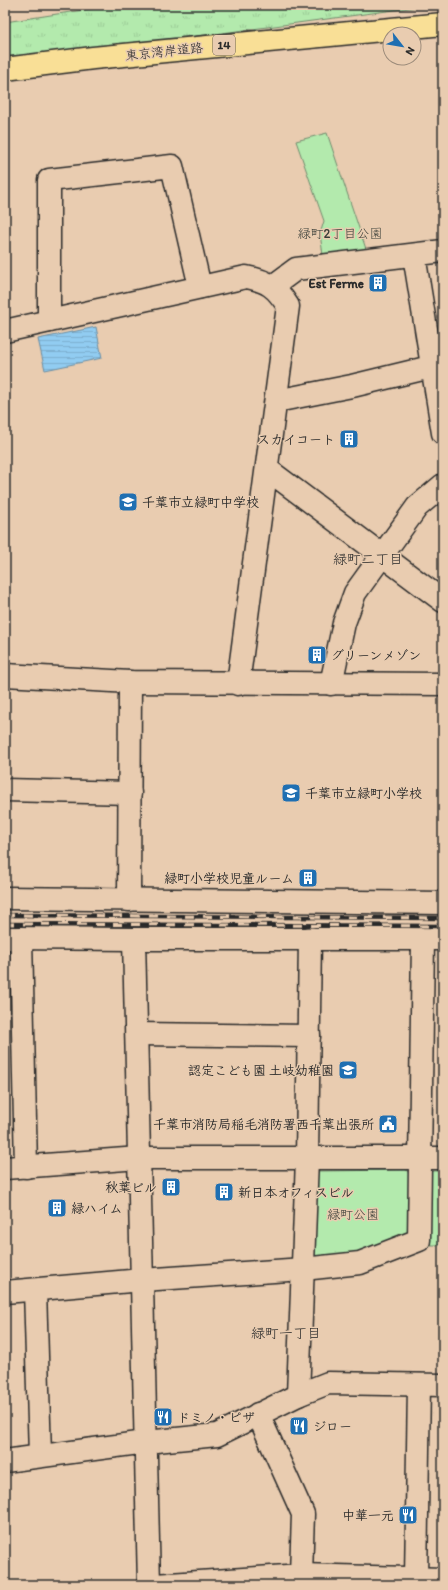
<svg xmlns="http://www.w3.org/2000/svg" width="448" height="1590" viewBox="0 0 448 1590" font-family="Itim,'Klee One',sans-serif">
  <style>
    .grass { fill: url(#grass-tufts); stroke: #6f8a6c }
    .park { fill: #b3eaad; stroke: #6f8a6c }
    .water { fill: url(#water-rules); stroke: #688ca2 }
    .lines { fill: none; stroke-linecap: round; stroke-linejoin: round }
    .minor-casing { stroke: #2b2b2b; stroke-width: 25 }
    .highway-casing { stroke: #2b2b2b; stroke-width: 25 }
    .minor { stroke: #e9ccb0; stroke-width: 22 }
    .highway { stroke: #f9df96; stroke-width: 22 }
    .rail-casing { stroke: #2b2b2b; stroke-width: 4.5 }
    .rail { stroke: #e9ccb0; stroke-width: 3; stroke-dasharray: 9; stroke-linecap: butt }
    .labels { text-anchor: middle; stroke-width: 3; stroke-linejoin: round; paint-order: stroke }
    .shield { fill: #e9ccb0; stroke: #645b53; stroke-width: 1 }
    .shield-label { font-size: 12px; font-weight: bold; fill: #2b2b2b }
    .street-label { font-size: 13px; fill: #2b2b2b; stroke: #e9ccb0 }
    .park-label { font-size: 13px; fill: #393e38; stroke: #e9ccb0 }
    .poi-label { font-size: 13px; font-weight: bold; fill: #2b2b2b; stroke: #e9ccb0; text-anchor: end }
    .neighbourhood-label { font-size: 14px; fill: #2b2b2b; stroke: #e9ccb0 }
  </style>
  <defs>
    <pattern id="grass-tufts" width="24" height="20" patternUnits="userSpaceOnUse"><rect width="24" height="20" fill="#b3eaad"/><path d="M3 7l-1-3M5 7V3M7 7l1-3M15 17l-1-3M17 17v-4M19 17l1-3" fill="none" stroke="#9ac995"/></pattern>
    <pattern id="water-rules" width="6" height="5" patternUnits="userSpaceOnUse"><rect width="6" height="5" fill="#91ccf1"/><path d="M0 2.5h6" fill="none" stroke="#7dafcf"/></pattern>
  </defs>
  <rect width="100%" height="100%" fill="#e9ccb0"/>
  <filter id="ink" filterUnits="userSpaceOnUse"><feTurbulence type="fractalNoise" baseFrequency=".025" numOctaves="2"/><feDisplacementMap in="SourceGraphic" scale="8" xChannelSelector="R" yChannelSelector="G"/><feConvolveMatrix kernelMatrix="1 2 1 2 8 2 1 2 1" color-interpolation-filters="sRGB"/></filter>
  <g filter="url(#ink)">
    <!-- grass -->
    <path class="grass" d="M116 5H432L207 35 5 57V22Z"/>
    <!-- park -->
    <g class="park">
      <path d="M327 133 366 249 323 255 320 234 324 221 296 141Z"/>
      <path d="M406 1170 413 1178 412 1232 359 1258 316 1261 309 1253 311 1177 318 1171Z"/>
      <path d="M433 1171H443V1245H426L425 1177Z"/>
    </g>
    <!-- water -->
    <path class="water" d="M96 327 102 358 45 370 38 339Z"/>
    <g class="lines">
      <!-- minor casing -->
      <g class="minor-casing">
        <g id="minor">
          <path d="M414 255 443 433"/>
          <path d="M273 286 296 269 443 251"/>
          <path d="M49 321V180L172 166 200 287"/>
          <path d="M5 331 246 277C268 281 276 287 288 306L238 684"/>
          <path d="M276 401 352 386 443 364"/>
          <path d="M267 469 443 601"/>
          <path d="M5 675 130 682 443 684"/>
          <path d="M331 684 344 623 355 593 417 507 443 485"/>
          <path d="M5 790 130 793"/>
          <path d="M5 898 443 903"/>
          <path d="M129 900 130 682"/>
          <path d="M5 938 134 939H443"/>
          <path d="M21 938 26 1167"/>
          <path d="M134 939 149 1585"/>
          <path d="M137 1034 309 1036"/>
          <path d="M5 1168 139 1158H443"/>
          <path d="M35 1290 40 1455"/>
          <path d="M5 1292 142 1280 303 1269 360 1263 419 1240 423 939"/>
          <path d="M298 1395 307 1159 310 938"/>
          <path d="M258 1414 303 1514 301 1575"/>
          <path d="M5 1461 146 1442 217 1435 298 1395 328 1383 443 1385"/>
          <path d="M416 1579 419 1385"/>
          <path d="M155 1585 301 1575 443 1579"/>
        </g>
      </g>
      <!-- highway casing -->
      <g class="highway-casing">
        <path id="highway" d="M5 69 93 58 443 24"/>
      </g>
      <!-- minor -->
      <use href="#minor" class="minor"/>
      <!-- highway -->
      <use href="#highway" class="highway"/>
      <!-- rail casing -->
      <g class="rail-casing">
        <g id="rail">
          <path d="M5 915 443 918"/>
          <path d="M5 924 443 926"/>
        </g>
      </g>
      <!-- rail -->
      <use href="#rail" class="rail"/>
    </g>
  </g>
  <!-- icons -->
  <defs>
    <g id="building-square" transform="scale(1)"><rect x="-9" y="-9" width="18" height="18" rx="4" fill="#1f6fb2" stroke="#e9ccb0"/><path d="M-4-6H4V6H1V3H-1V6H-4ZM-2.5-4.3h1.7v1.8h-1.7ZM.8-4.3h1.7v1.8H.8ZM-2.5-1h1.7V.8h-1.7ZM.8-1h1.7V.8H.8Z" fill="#fff"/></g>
    <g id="school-square" transform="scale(1)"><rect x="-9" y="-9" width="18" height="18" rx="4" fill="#1f6fb2" stroke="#e9ccb0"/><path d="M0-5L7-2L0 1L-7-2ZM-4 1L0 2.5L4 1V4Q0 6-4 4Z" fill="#fff"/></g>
    <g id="civic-square" transform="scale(1)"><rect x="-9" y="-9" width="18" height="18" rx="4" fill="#1f6fb2" stroke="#e9ccb0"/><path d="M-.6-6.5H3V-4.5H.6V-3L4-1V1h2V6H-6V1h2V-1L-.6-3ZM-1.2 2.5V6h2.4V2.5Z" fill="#fff"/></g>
    <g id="restaurant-square" transform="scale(1)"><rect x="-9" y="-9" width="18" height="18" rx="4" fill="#1f6fb2" stroke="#e9ccb0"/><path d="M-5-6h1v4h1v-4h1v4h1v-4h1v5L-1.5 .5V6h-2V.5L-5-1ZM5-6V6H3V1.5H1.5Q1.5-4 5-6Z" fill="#fff"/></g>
  </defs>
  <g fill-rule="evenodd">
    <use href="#building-square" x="378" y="283"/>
    <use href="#building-square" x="349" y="439"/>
    <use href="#school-square" x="128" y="502"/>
    <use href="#building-square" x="317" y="655"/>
    <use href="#school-square" x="291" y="793"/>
    <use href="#building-square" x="308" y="878"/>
    <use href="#school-square" x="348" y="1070"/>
    <use href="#civic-square" x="388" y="1124"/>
    <use href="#building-square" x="171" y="1187"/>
    <use href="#building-square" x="224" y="1192"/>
    <use href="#building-square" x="57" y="1208"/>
    <use href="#restaurant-square" x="163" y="1417"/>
    <use href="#restaurant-square" x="299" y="1426"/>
    <use href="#restaurant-square" x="408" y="1515"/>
  </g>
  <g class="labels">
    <!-- shield labels -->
    <rect class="shield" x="213" y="35" width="22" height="20" rx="3"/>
    <g class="shield-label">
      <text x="224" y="49">14</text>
    </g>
    <!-- street labels -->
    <g class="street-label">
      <text transform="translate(164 51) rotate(-6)" y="5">東京湾岸道路</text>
    </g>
    <!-- park labels -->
    <g class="park-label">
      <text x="340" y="238">緑町2丁目公園</text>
      <text x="353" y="1219">緑町公園</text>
    </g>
    <!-- poi labels -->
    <g class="poi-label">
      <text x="364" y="288">Est Ferme</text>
      <text x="335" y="444">スカイコート</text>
      <text x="142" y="507" text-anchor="start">千葉市立緑町中学校</text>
      <text x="331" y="660" text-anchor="start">グリーンメゾン</text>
      <text x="305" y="798" text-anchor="start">千葉市立緑町小学校</text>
      <text x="294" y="883">緑町小学校児童ルーム</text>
      <text x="334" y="1075">認定こども園 土岐幼稚園</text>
      <text x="374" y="1129">千葉市消防局稲毛消防署西千葉出張所</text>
      <text x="157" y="1192">秋葉ビル</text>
      <text x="238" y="1197" text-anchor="start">新日本オフィスビル</text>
      <text x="71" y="1213" text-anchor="start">緑ハイム</text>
      <text x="177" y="1422" text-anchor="start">ドミノ・ピザ</text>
      <text x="313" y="1431" text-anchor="start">ジロー</text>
      <text x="394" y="1520">中華一元</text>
    </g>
    <!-- neighbourhood labels -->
    <g class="neighbourhood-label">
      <text x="368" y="564">緑町二丁目</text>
      <text x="286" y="1338">緑町一丁目</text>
    </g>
  </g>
  <!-- margin -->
  <rect width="448" height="1590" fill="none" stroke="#e9ccb0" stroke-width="20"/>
  <rect x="10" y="10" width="428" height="1570" fill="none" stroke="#2b2b2b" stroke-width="1.5" filter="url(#ink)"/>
  <!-- north arrow -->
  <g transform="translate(402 46) rotate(121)"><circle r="19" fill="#e9ccb0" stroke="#9d8c7b"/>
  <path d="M0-3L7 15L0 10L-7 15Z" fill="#1f6fb2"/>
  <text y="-6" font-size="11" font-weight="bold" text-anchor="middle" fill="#2b2b2b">N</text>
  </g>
</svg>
